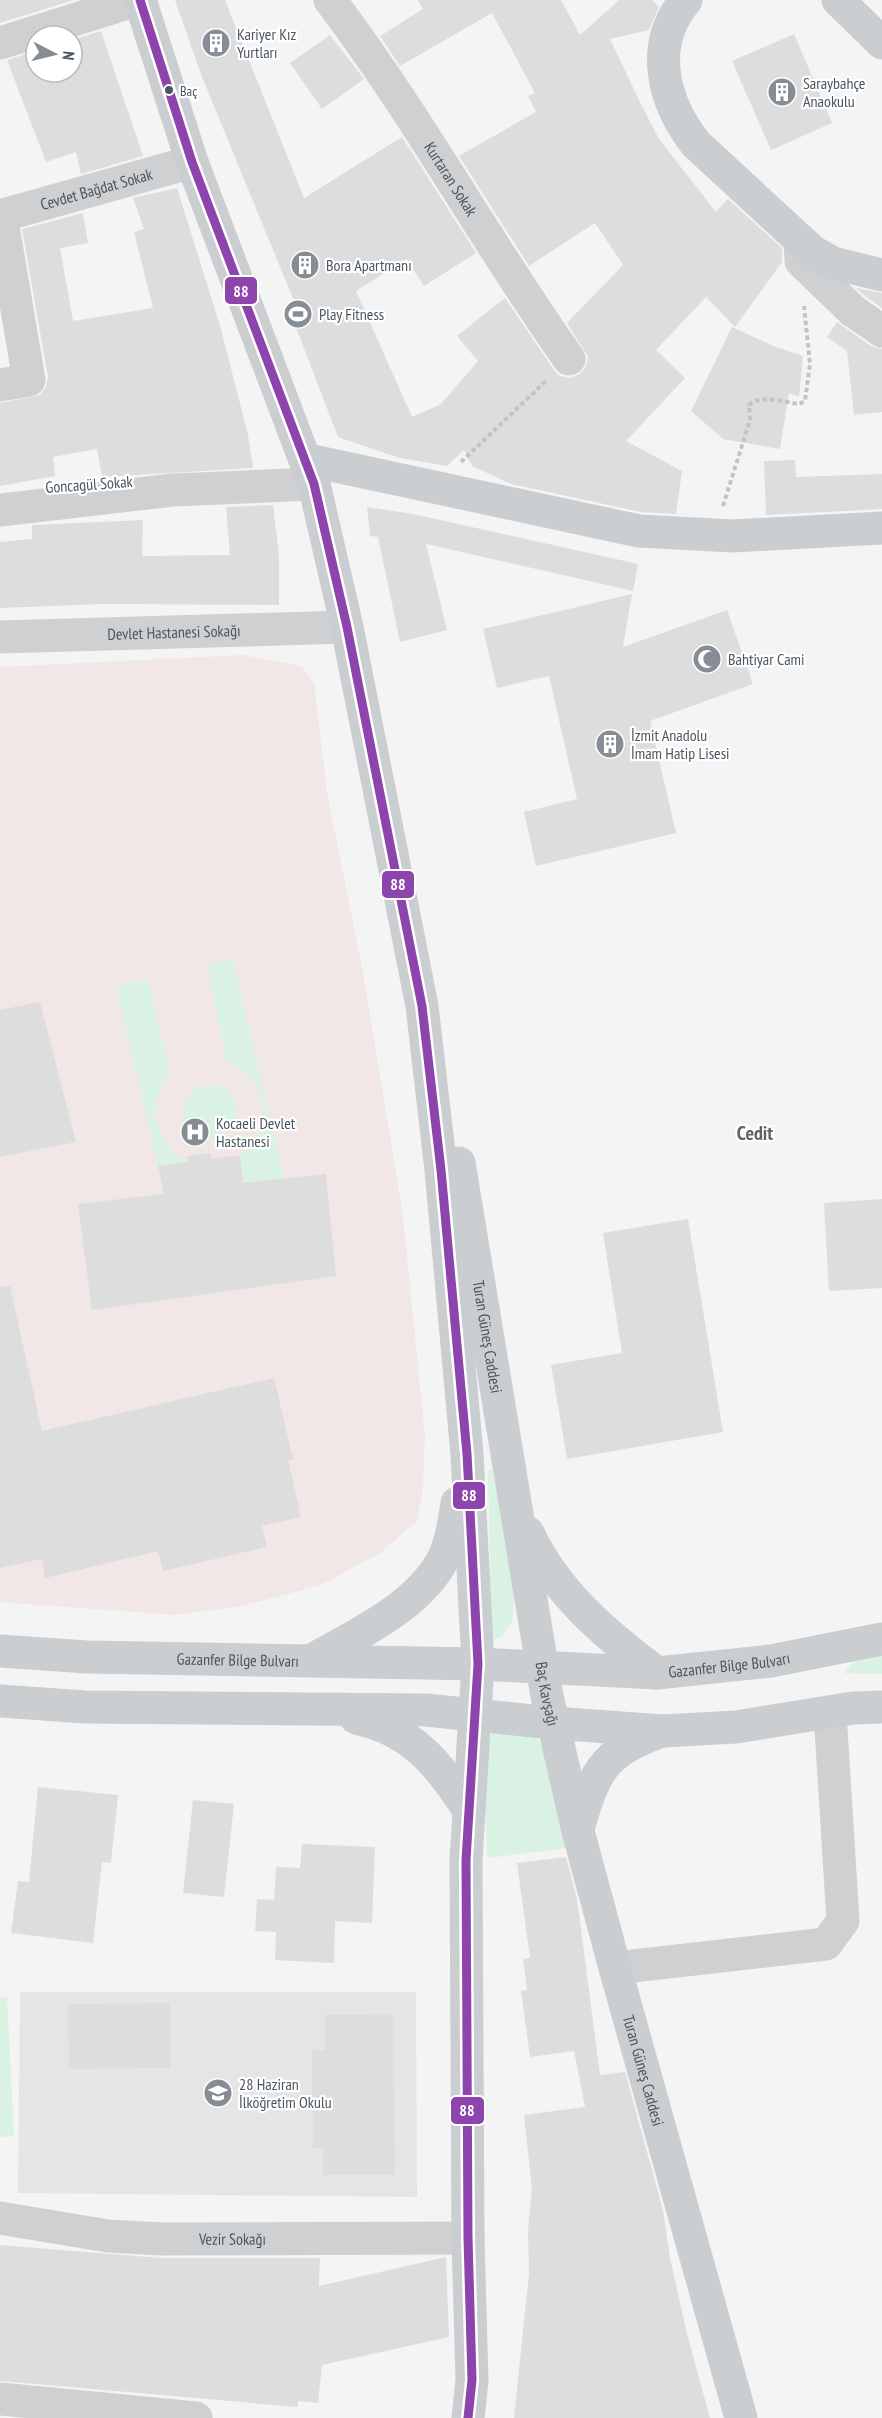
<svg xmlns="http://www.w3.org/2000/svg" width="882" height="2418" viewBox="0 0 882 2418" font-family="'PT Sans Narrow',sans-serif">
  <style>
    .education { fill: #e6e5e6 }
    .medical { fill: #f1e7e6 }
    .green { fill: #d9f2e3 }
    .building { fill: #ddddde }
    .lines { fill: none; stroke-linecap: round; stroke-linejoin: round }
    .path { stroke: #bcc7c4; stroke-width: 4; stroke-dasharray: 4.5 3; stroke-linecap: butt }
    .minor { stroke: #ced0d2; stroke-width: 33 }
    .major { stroke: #caced1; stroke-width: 33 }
    .bus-1-casing { stroke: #fff; stroke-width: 14 }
    .bus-1 { stroke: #8e44ad; stroke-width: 9 }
    .bus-dot { fill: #4a5661; stroke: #fff; stroke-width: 2 }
    .labels { text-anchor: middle; stroke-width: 4.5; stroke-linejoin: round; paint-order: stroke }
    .bus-label { font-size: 14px; fill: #4a5661; stroke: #fff; text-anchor: start }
    .poi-label { font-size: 16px; fill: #4a5661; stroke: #fff; text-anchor: start }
    .street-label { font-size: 16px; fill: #4a5661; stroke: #fff }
    .quarter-label { font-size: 20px; font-weight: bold; fill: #5f6368; stroke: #fff }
    .line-badge { stroke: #fff; stroke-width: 2 }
    .badge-label { font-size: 16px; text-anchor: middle; font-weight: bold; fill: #fff }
  </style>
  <rect width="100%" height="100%" fill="#f4f4f4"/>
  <!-- education -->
  <path class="education" d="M20 1992H416L417 2197 18 2193Z"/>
  <!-- medical -->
  <path class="medical" d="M243 655 301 666 314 683 327 793 363 972 403 1216 425 1435 423 1489 417 1521 380 1553 321 1585 238 1607 174 1615 0 1602V667Z"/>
  <!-- green -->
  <g class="green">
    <path d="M233 959 284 1179 243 1183 240 1155C263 1142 268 1108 257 1086 251 1074 237 1067 227 1062L207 965Z"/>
    <path d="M148 979 170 1072 157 1098 155 1118 166 1146 188 1162 158 1166 116 986Z"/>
    <circle cx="210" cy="1112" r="27"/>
    <path d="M492 1469C499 1504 520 1589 512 1621 510 1627 505 1632 502 1637L494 1639 491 1616 488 1471Z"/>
    <path d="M882 1654V1674L844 1673 856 1660Z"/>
    <path d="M493 1733 537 1736 547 1759 568 1848 487 1858 484 1758 486 1740Z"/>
    <path d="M0 1997H7L14 2136 0 2137Z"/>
  </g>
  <!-- building -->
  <g class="building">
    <path d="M0 0H74L0 23Z"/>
    <path d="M175 0H225L304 198 402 137 476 253 424 286 407 259 356 291 412 417 441 404 478 361 457 336 505 298 554 370 560 376 570 378 580 374 586 366 588 357 567 323 623 265 595 223 529 266 459 156 536 112 528 96 535 93 492 13 400 66 380 36 423 9 418 0H561L580 35 619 0H652L659 7 649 30 610 39 639 100 659 139 716 212 728 199 782 248V262L735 327 706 297 656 350 685 378 626 441 682 471 676 514 641 512 511 484 472 466 464 450 447 466 399 458 338 437 287 304 294 301 202 77Z"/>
    <path d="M101 31 143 156 81 174 76 152 46 162 7 60 36 51V72H72V40Z"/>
    <path d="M794 34 832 123 771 150 732 61Z"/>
    <path d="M330 35 364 79 322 109 290 63Z"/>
    <path d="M177 188 221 329 248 435 253 468 102 477 97 449 53 457 55 476 0 486V403L40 395 46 387 48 377 22 229 83 213 88 243 60 248 73 321 153 308 134 232 144 229 133 198Z"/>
    <path d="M856 288 882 293V308L865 296Z"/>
    <path d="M837 322 871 346 882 349V412L854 415 847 351 827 337Z"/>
    <path d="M732 327 776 347 803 356 799 397 789 393 780 449 723 439 691 411Z"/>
    <path d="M795 460 796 477 882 474V509L766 515 764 461Z"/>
    <path d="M273 505 279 555V605L103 604 0 608V542L32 539V525L143 520 142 556 230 555 226 507Z"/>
    <path d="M367 507 413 514 638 564 633 591 426 544 447 630 400 642 378 537 370 536Z"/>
    <path d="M632 594 623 647 727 610 753 684 650 721 676 833 536 866 524 812 577 799 549 676 497 688 483 629Z"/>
    <path d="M40 1002 76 1142 0 1157V1010Z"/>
    <path d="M211 1153 212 1159 240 1155 243 1183 326 1174 336 1276 92 1310 78 1204 164 1194 158 1166 188 1162 187 1156Z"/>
    <path d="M882 1199V1288L829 1291 824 1203Z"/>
    <path d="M688 1219 723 1432 567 1459 551 1365 622 1353 603 1233Z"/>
    <path d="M10 1286 42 1431 274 1378 293 1459 288 1460 301 1517 262 1526 267 1547 163 1571 158 1551 45 1578 42 1559 0 1568V1287Z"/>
    <path d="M38 1787 118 1795 111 1863 102 1862 93 1943 11 1933 18 1881 29 1882Z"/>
    <path d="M193 1800 234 1804 224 1897 183 1893Z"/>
    <path d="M302 1844 375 1847 372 1923 335 1921 334 1963 275 1960 276 1932 255 1931 257 1899 274 1900 276 1867 300 1868Z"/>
    <path d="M566 1857 577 1899 600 2075 625 2072 663 2210 670 2258 687 2334 710 2418H514L529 2273 528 2230 532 2190 524 2115 585 2107 574 2051 530 2057 521 1991 527 1990 523 1959 530 1958 517 1863Z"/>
    <path d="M170 2003V2068L69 2069 68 2004Z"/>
    <path d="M393 2014 395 2175H323V2148H313L312 2050H325V2015Z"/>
    <path d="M0 2245 161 2258H320L319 2286 446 2257 449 2337 322 2365 318 2403 298 2401V2407L0 2381Z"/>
  </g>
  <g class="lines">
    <!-- path -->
    <g class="path">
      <path d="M461 462 547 380"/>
      <path d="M723 506 750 420 749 405C761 394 784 402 799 404L805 401 810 364 804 306"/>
    </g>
    <!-- minor -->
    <g class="minor">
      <path id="s1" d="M330 0C417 115 486 242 569 359"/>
      <path d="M0 43 137 0"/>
      <path id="s2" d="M0 216 192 162"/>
      <path d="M800 242 801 261 853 311 882 331"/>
      <path d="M0 385 29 380 1 215"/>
      <path d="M0 510 173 490 314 484"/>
      <path id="s3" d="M0 637 347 627"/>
      <path d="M615 1968 826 1944 843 1921 830 1713"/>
      <path id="s4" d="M0 2218 108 2236 162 2239 468 2238"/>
      <path d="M0 2399 196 2418"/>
    </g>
    <!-- major -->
    <g class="major">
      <path d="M140 0 192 162 314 484 347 627 422 1006 441 1170 467 1454 478 1664 466 1860 468 2238 472 2380 468 2418"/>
      <path d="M686 0C648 45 663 102 696 144L812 251 833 263 882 275"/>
      <path d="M838 0 882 43"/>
      <path d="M308 460 639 531 733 536 882 528"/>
      <path id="s5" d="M459 1163 547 1696 578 1831 615 1968 741 2418"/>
      <path d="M528 1533C557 1594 604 1633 657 1673"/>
      <path id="s6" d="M0 1651 87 1657 478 1664 657 1673 771 1661 882 1639"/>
      <path d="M314 1659C358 1634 421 1605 444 1557 452 1541 454 1521 457 1503"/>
      <path d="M0 1701 85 1707 426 1710 553 1723 663 1731 736 1727 853 1708 882 1707"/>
      <path d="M356 1718C413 1730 438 1764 469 1810"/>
      <path d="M578 1829C594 1773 602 1753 659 1732"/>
    </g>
    <!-- bus-1 casing -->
    <g class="bus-1-casing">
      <path id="bus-1" d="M140 0 192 162 314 484 347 627 422 1006 441 1170 467 1454 478 1664 466 1860 468 2238 472 2380 468 2418"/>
    </g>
    <!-- bus-1 -->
    <use href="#bus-1" class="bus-1"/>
  </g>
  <!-- icons -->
  <defs>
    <g id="building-disc" transform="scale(1.5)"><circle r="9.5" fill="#868d94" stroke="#fff"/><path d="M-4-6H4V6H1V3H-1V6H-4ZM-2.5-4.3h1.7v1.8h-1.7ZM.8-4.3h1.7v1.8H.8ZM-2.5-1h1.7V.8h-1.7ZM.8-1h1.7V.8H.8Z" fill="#fff"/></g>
    <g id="stadium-disc" transform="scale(1.5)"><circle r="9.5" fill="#868d94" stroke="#fff"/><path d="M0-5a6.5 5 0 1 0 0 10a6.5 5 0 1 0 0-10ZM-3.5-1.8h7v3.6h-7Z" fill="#fff"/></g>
    <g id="mosque-disc" transform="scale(1.5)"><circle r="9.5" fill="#868d94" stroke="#fff"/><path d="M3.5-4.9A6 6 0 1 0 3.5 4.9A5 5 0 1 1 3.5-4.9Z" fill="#fff"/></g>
    <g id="hospital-disc" transform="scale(1.5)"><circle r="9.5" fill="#868d94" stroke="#fff"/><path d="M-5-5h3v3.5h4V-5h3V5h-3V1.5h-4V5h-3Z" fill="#fff"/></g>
    <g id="school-disc" transform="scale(1.5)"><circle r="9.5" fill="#868d94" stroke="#fff"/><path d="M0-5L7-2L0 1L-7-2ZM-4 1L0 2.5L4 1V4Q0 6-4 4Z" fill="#fff"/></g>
  </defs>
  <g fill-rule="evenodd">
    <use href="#building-disc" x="216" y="43"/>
    <use href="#building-disc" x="782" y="92"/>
    <use href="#building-disc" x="305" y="265"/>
    <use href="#stadium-disc" x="298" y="314"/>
    <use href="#mosque-disc" x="707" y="659"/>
    <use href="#building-disc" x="610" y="744"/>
    <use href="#hospital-disc" x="195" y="1132"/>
    <use href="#school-disc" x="218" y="2093"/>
  </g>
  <!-- markers -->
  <circle class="bus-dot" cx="169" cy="90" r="5"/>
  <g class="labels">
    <!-- bus labels -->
    <g class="bus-label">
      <text x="180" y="96">Baç</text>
    </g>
    <!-- poi labels -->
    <g class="poi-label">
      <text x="237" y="40">Kariyer Kız<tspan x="237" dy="18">Yurtları</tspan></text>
      <text x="803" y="89">Saraybahçe<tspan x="803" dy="18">Anaokulu</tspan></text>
      <text x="326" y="271">Bora Apartmanı</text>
      <text x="319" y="320">Play Fitness</text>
      <text x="728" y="665">Bahtiyar Cami</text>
      <text x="631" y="741">İzmit Anadolu<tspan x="631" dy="18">İmam Hatip Lisesi</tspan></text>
      <text x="216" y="1129">Kocaeli Devlet<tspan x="216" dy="18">Hastanesi</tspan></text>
      <text x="239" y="2090">28 Haziran<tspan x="239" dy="18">İlköğretim Okulu</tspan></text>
    </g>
    <!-- street labels -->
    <g class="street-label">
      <text dy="6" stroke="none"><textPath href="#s1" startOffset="216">Kurtaran Sokak</textPath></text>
      <text dy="6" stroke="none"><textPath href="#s2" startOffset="100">Cevdet Bağdat Sokak</textPath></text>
      <text transform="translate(89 484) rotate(-4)" y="6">Goncagül Sokak</text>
      <text dy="6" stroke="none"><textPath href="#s3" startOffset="174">Devlet Hastanesi Sokağı</textPath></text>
      <text dy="6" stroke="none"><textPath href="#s5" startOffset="176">Turan Güneş Caddesi</textPath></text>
      <text dy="6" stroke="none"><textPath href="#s6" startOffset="238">Gazanfer Bilge Bulvarı</textPath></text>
      <text dy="6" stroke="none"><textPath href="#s6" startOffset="730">Gazanfer Bilge Bulvarı</textPath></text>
      <text dy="6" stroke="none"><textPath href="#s5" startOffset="538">Baç Kavşağı</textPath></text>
      <text dy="6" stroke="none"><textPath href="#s5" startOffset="927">Turan Güneş Caddesi</textPath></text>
      <text dy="6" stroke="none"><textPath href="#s4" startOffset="234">Vezir Sokağı</textPath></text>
    </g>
    <!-- quarter labels -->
    <g class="quarter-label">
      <text x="755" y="1140">Cedit</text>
    </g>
  </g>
  <g class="line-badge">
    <rect x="224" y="276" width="34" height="29" rx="6" fill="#8e44ad"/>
    <rect x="381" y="870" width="34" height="29" rx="6" fill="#8e44ad"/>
    <rect x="452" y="1481" width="34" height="29" rx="6" fill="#8e44ad"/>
    <rect x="450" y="2096" width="35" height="29" rx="6" fill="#8e44ad"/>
  </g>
  <g class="badge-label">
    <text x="241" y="297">88</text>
    <text x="398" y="890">88</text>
    <text x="469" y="1501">88</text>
    <text x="467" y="2116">88</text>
  </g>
  <!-- north arrow -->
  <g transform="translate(54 54) rotate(97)"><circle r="28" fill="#ffffff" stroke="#b7bbc0" stroke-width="1.5"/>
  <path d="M0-4.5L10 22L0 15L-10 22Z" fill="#868d94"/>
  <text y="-9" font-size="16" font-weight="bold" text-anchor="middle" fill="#4a5661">N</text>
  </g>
</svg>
